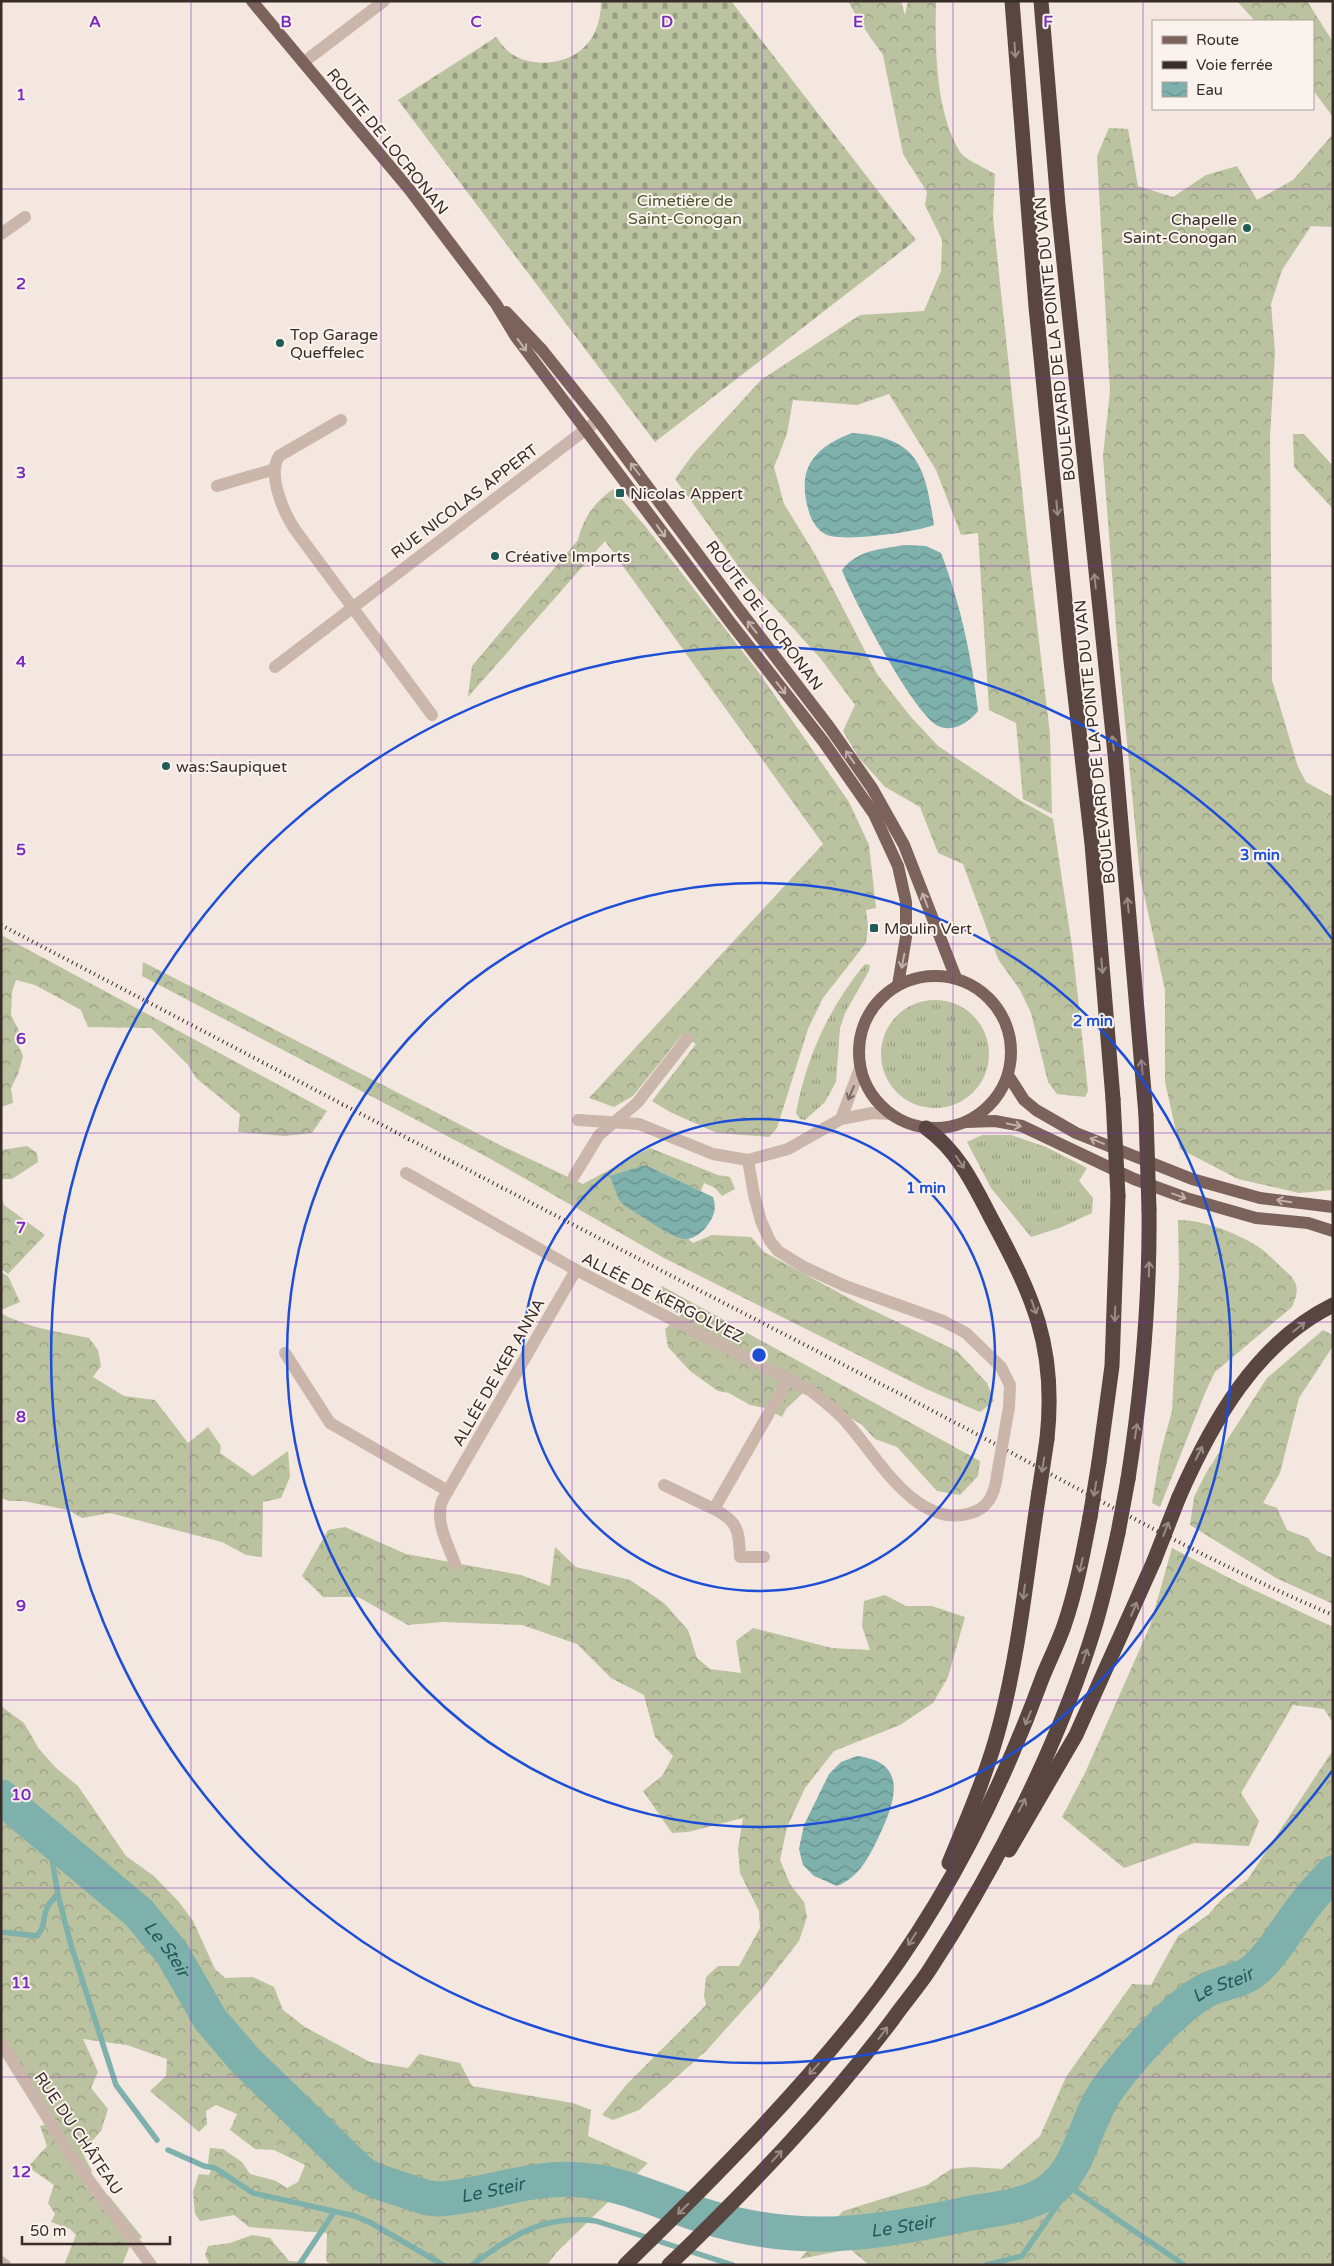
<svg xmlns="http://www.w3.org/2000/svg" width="1334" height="2266" viewBox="0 0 1334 2266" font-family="'Varela Round',sans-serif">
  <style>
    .grass { fill: url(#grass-tufts) }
    .forest { fill: url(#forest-crowns) }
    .cemetery { fill: url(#cemetery-stones) }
    .water { fill: url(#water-waves) }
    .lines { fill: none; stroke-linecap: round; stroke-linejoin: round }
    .stream { stroke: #7eb0ac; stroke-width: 5.5 }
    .river { stroke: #7eb0ac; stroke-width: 35 }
    .minor { stroke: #cbb6ab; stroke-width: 12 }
    .major { stroke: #7b625b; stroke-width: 12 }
    .highway { stroke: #5a4641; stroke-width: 15 }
    .rail { stroke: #392d2a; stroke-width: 4; stroke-dasharray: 1 4; stroke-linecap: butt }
    .minor-bridge { stroke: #cbb6ab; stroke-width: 12 }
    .highway-bridge { stroke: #5a4641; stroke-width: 15 }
    .oneway { stroke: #9a8b85 }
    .oneway2 { stroke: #c1b1ab }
    .oneway3 { stroke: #7b6b64 }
    .grid { fill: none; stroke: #7b2cbf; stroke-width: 1; stroke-opacity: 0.55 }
    .ring { fill: none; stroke: #1d4ed8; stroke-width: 2.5 }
    .poi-dot { fill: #1f5b57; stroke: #faf2ec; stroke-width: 2 }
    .labels { text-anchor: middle; stroke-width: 4; stroke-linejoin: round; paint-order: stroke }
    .street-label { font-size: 16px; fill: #392d2a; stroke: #faf2ec }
    .park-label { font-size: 16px; fill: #4d572e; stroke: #faf2ec }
    .poi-label { font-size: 16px; fill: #392d2a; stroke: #faf2ec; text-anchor: start }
    .water-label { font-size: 18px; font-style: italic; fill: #1f5b57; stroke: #faf2ec }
    .grid-label { font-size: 16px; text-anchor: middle; font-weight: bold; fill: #7b2cbf; stroke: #faf2ec; stroke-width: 4; stroke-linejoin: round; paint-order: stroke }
    .centre { fill: #1d4ed8; stroke: #faf2ec; stroke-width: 2.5 }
    .ring-label { font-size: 15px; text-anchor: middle; font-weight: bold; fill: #1d4ed8; stroke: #faf2ec; stroke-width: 4; stroke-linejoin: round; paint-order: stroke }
  </style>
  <defs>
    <pattern id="grass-tufts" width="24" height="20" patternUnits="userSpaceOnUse" patternTransform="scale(1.25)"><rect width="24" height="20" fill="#bbc29f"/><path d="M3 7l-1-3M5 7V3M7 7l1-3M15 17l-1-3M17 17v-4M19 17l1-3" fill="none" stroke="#999e82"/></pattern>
    <pattern id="forest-crowns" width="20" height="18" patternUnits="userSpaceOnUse" patternTransform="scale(1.25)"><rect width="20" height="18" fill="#bbc29f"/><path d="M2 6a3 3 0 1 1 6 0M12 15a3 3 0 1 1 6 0" fill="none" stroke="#999e82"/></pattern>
    <pattern id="cemetery-stones" width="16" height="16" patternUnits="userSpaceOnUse" patternTransform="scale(1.25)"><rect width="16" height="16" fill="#bbc29f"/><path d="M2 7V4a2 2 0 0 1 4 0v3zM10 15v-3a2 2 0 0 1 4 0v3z" fill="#999e82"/></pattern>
    <pattern id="water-waves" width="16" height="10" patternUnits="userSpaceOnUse" patternTransform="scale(1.25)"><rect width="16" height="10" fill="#7eb0ac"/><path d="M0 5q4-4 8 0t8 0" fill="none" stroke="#68908c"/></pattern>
  </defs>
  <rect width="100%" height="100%" fill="#f3e7df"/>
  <!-- grass -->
  <g class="grass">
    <path d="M865 964 870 965 869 971 845 1013 840 1028 836 1082 825 1102 805 1120 800 1119 796 1113C806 1058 829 1007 865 964Z"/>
    <circle cx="935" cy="1054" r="54"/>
    <path d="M982 1135H1011L1046 1147 1087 1168 1079 1181 1093 1198 1092 1213 1062 1227 1031 1237 991 1188 967 1142Z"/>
  </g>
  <!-- forest -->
  <g class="forest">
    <path d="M848 1H901L905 15 908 1H936C935 47 935 111 960 152 964 159 987 169 995 174L993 217 1031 574 1050 734 1052 814 1023 799 1016 723 989 710 978 533 961 535 936 470 889 394 857 405 793 400 787 434 774 467 784 504 816 556 877 674 911 717 938 746 1023 802 1053 819 1073 953 1088 1091 1085 1097 1057 1094 1048 1082 1031 1013 1020 990 998 959 963 864 938 853 920 807 885 787 859 758 843 731 855 705 821 659 744 574 675 479 694 453 761 380 860 315 924 311 941 271 942 240 925 205 927 192 903 154 883 55 859 21Z"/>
    <path d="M1237 1H1307L1333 42V117L1313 90V21H1255Z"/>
    <path d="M1109 128 1128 129 1138 186 1173 197 1206 175 1237 166 1257 200 1293 180 1333 134V227L1311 226 1282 270 1271 304 1275 352 1270 437 1272 680 1298 767 1306 782 1333 797V1190L1299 1193 1238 1179 1180 1149 1165 1082V990L1140 876 1117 640 1103 456 1110 391 1097 156Z"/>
    <path d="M1293 434H1304L1333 466V509L1294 467Z"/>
    <path d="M613 489 645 526 757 670 849 802 869 845 876 908 866 910 868 926 866 943 823 998 808 1029 777 1128 769 1137 717 1133 670 1112 652 1101 696 1044 682 1035 633 1096 614 1107 589 1098 823 844 605 541 468 697 472 666 578 540C583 518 595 502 613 489Z"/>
    <path d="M1 935 327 1111 312 1133 285 1136 238 1132 240 1114 196 1078 188 1065 151 1028 88 1027 81 1010 35 985 16 980 12 992 11 1015 19 1031V1047L23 1056 18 1074 11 1088 13 1103 1 1107Z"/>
    <path d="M143 962 502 1146 583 1184 650 1148 718 1175 730 1177 735 1189 722 1196 715 1188 704 1183 684 1235 693 1243 712 1235 751 1237 764 1252 858 1303 957 1351 987 1383 994 1401 980 1412 926 1389 664 1258 487 1157 142 976Z"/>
    <path d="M27 1146 37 1153 38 1162 12 1179H1V1150Z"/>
    <path d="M1 1195 4 1205 45 1235 8 1274 1 1269Z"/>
    <path d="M1178 1220C1199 1219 1234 1232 1252 1243 1266 1250 1279 1266 1291 1276 1300 1287 1297 1295 1292 1307L1215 1372 1205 1393 1160 1507 1152 1503 1160 1455 1172 1411 1179 1272Z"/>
    <path d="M1 1272 8 1276 20 1302 1 1310Z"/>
    <path d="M662 1286 980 1461 978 1476 960 1495 937 1491 897 1447 875 1439 861 1424 804 1392 786 1409 782 1417 765 1408 750 1405 729 1393 718 1391 690 1371 668 1347 665 1329 681 1315 655 1302Z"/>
    <path d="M1 1313C27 1328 60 1332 89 1338L98 1350 101 1366 93 1377 124 1396 155 1400 188 1443 208 1427 221 1446 220 1453 253 1476 288 1451 290 1477 281 1498 263 1502 262 1557 246 1555 222 1542 110 1513 82 1518 68 1510 23 1501H9L1 1498Z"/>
    <path d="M1323 1330 1333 1335V1346L1299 1398 1280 1473 1263 1503 1277 1508 1287 1530 1308 1538 1317 1551 1333 1558V1604L1276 1578 1190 1525 1194 1497 1206 1473 1267 1378Z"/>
    <path d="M345 1527 406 1554 521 1575 550 1586 555 1547 576 1567 630 1580 664 1603 688 1630 697 1658 710 1669 741 1673 736 1641 753 1628 832 1648 870 1650 862 1626 864 1601 885 1595 906 1606H932L965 1617 948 1677 933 1703 900 1725 834 1751 805 1788 787 1827 780 1860 790 1884 804 1902 807 1917 799 1941 760 1991 706 2051 639 2110 613 2120 602 2115 627 2084 706 2005 704 1996 706 1977 718 1966H739L760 1928 759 1911 740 1873 738 1849 743 1818 688 1832 672 1833 643 1791 662 1776 673 1756 655 1737 644 1695 611 1678 577 1644 522 1625 442 1622 408 1625 358 1597H323L302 1576 328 1530Z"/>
    <path d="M1172 1548 1237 1582 1333 1627V1723L1324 1709 1293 1705 1241 1793 1259 1821 1249 1846 1194 1843 1124 1868 1062 1817 1085 1773 1150 1626Z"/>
    <path d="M1 1706 24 1723 39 1749 56 1768 78 1786 126 1856 154 1876 179 1902 193 1921 215 1969 225 1978 253 1977 274 1987 283 2010 305 2027 370 2062 408 2068 419 2054 460 2063 472 2086 573 2103 591 2110 588 2136 648 2163 556 2253 547 2265H332L326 2261 327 2233 249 2227 234 2215 200 2221 195 2214 193 2192 199 2174 209 2175 211 2170 208 2162 210 2148 223 2149 242 2162 250 2174 276 2181 287 2188 298 2182 305 2165 274 2150 255 2149 230 2130 237 2114 216 2105 206 2111 207 2124 199 2132 150 2091 166 2076 167 2059 127 2045 83 2039 98 2072 91 2088 108 2109 101 2131 82 2152 92 2171 86 2181V2187L109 2196 142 2237 129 2248 122 2265H64L76 2235 70 2229 51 2222 55 2214 48 2203 54 2185 28 2167 47 2146 40 2126 54 2122 1 2036Z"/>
    <path d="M1333 1750V2265H869L850 2249 800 2259 843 2211 927 2185 951 2169 971 2167 1002 2169 1040 2136 1066 2077 1132 1984 1151 1985 1178 1936 1208 1915 1222 1899 1248 1879Z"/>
    <path d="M252 2235 270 2238 289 2261 306 2262 308 2265H210L205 2255 208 2246 230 2243Z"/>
  </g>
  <!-- cemetery -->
  <path class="cemetery" d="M601 1H731L916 240 655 442 398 100 496 37C500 42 504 48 509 52 528 67 562 66 581 50 596 38 601 19 601 1Z"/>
  <!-- water -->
  <g class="water">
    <path d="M852 433C919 437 925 467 934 525 917 532 844 542 827 535 818 531 812 522 809 512 796 469 813 448 852 433Z"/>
    <path d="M904 545 926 546 941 553C960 602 972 658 978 711 969 722 954 733 938 726 914 714 852 598 842 570 859 549 879 550 904 545Z"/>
    <path d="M645 1165 713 1197C717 1208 714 1217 707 1226 702 1233 692 1240 684 1239 672 1238 637 1213 625 1206L619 1200 610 1176Z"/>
    <path d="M857 1756C908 1762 896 1800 880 1834 870 1855 860 1877 837 1886L814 1876 803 1865 799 1849 804 1825 829 1774 841 1762Z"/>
  </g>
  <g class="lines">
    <!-- stream -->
    <g class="stream">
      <path d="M49 1840 58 1895 71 1945 116 2085 157 2140"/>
      <path d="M1 1932 37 1936C50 1921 37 1912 58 1895"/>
      <path d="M168 2150 204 2166 215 2168 253 2193 355 2216 371 2223 443 2265"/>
      <path d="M1070 2187 1184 2265"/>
      <path d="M299 2265 334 2212"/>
      <path d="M472 2265C513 2235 544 2214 596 2221L733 2265"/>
      <path d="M986 2265 1022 2256 1070 2187 1068 2174"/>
    </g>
    <!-- river -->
    <path class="river" id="s1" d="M1 1797 139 1913 172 1953 210 2019 244 2059 355 2167 364 2175 379 2182 428 2198 439 2199C486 2196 533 2175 581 2180 624 2183 663 2203 704 2216 797 2245 869 2235 962 2215 989 2209 1025 2208 1049 2191 1082 2167 1084 2123 1106 2091 1127 2061 1172 2010 1203 1992 1219 1982 1242 1982 1256 1969 1276 1951 1288 1926 1305 1905 1313 1894 1323 1884 1333 1873"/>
    <!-- minor -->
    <g class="minor">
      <path d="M304 62 384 1"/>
      <path d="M1 234 25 217"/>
      <path d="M341 420 279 456C267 475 284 514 296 531L432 715"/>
      <path d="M217 486 275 469"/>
      <path d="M275 667 598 420"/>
      <path d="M841 1119 860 1068"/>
      <path d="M578 1120 639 1124 713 1154 748 1160 788 1149 841 1119 872 1113 891 1114"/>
      <path d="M748 1160 754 1195 761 1221 770 1241 778 1251 804 1267 845 1286 943 1321 966 1333 1001 1367 1010 1385 1009 1407"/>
      <path d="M406 1173 576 1270 811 1391C824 1401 837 1411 848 1424 878 1458 917 1530 971 1513 989 1508 995 1493 997 1475"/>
      <path d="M574 1176 599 1135 637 1103 687 1039"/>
      <path d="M285 1353 330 1423 448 1491"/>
      <path d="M664 1485 714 1509 789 1378"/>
      <path d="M714 1509C739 1522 739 1531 740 1557H764"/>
      <path d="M455 1564C448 1544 435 1523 442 1501L576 1270"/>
      <path d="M1 2043 70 2154 151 2265"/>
      <path d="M1 2262 5 2265"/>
    </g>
    <!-- major -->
    <g class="major">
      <path d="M252 1 409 189 496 304 516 337 730 622 823 741 874 814 898 866 906 902V937L898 985"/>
      <path d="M506 312 542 350 598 420 738 608 830 728 872 788 904 845 956 978"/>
      <circle cx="935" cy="1052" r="76"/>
      <path d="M1008 1075 1024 1100 1036 1110 1076 1133 1192 1179 1260 1198 1333 1207"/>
      <path d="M966 1122 995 1121 1022 1126 1134 1179 1186 1198 1256 1218 1308 1223 1333 1231"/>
    </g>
    <!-- highway -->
    <g class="highway">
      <path d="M1012 1 1036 307 1071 661 1092 844 1113 1099"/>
      <path d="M1041 1 1058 205 1115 754 1146 1115"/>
      <path d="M926 1128C957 1150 973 1183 990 1216 1033 1296 1057 1346 1047 1439"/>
      <path d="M1099 1462 1112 1366 1118 1196"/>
      <path d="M1128 1479C1142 1389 1150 1300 1149 1209"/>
      <path d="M1179 1497C1212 1422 1256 1343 1333 1305"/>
      <path d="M1009 1850 1076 1735 1154 1561"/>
      <path d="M949 1863C968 1817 988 1771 1000 1724 1020 1648 1027 1569 1039 1492"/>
      <path d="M625 2265C707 2185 788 2104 859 2015 939 1914 999 1797 1043 1676 1050 1659 1058 1643 1064 1626 1076 1591 1083 1554 1090 1517"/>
      <path d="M669 2265C749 2188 826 2108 893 2019 905 2002 919 1986 930 1969 997 1866 1059 1745 1095 1626 1104 1596 1111 1564 1118 1533"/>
    </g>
    <!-- rail -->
    <path class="rail" d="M1 925C304 1084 606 1243 910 1399 1051 1472 1187 1553 1333 1615"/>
    <!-- minor-bridge -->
    <path class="minor-bridge" d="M997 1475 1009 1407"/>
    <!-- highway-bridge -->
    <g class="highway-bridge">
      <path d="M1113 1099 1118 1196"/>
      <path d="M1146 1115 1149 1209"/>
      <path d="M1039 1492 1047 1439"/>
      <path d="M1090 1517 1099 1462"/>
      <path d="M1118 1533 1128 1479"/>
      <path d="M1154 1561 1179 1497"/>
    </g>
  </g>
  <!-- one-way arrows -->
  <defs><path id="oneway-shaft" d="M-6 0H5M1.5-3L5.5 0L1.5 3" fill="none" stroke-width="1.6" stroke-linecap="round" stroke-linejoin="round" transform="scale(1.25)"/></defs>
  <g class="oneway">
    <use href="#oneway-shaft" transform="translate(1015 50) rotate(86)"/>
    <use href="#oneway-shaft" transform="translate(1057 508) rotate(85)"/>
    <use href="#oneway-shaft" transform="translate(1095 581) rotate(-96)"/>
    <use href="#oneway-shaft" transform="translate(1113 743) rotate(-97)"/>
    <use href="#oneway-shaft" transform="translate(1128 905) rotate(-95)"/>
    <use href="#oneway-shaft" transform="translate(1102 966) rotate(85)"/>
    <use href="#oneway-shaft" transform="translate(1142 1067) rotate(-95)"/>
    <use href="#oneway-shaft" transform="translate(960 1162) rotate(56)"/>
    <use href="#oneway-shaft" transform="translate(1149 1269) rotate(-89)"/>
    <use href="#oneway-shaft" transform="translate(1034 1307) rotate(70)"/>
    <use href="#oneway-shaft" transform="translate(1115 1314) rotate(92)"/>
    <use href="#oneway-shaft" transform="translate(1299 1327) rotate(-39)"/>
    <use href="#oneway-shaft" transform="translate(1136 1431) rotate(-81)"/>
    <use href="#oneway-shaft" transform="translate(1199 1453) rotate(-63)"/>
    <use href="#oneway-shaft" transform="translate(1043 1465) rotate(99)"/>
    <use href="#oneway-shaft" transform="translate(1095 1489) rotate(100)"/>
    <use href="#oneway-shaft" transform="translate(1166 1529) rotate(-69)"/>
    <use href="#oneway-shaft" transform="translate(1081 1565) rotate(103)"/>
    <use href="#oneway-shaft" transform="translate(1024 1592) rotate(97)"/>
    <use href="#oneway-shaft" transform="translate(1134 1609) rotate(-67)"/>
    <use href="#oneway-shaft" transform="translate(1085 1656) rotate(-72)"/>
    <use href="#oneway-shaft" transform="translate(1028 1718) rotate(113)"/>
    <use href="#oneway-shaft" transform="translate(1022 1805) rotate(-63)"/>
    <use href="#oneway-shaft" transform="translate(912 1939) rotate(123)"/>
    <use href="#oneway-shaft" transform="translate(883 2033) rotate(-53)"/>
    <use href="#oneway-shaft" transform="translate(814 2069) rotate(132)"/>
    <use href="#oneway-shaft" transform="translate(777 2156) rotate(-48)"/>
    <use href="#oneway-shaft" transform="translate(683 2209) rotate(136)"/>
  </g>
  <g class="oneway2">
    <use href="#oneway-shaft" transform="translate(522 345) rotate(54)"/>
    <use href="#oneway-shaft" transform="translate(635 469) rotate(-127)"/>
    <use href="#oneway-shaft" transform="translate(661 531) rotate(54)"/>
    <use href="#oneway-shaft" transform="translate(752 627) rotate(-128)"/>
    <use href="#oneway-shaft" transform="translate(781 688) rotate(52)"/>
    <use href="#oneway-shaft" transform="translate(850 757) rotate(-125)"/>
    <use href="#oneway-shaft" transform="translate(925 900) rotate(-111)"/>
    <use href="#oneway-shaft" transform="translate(903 961) rotate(101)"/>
    <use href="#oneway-shaft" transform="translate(1014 1125) rotate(12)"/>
    <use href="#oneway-shaft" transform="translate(1097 1141) rotate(-158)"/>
    <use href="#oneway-shaft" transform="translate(1179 1196) rotate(20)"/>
    <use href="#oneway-shaft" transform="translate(1284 1201) rotate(-171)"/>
  </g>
  <use class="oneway3" href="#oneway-shaft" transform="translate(851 1093) rotate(113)"/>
  <!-- grid -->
  <path class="grid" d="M191 1V2265M381 1V2265M572 1V2265M762 1V2265M953 1V2265M1143 1V2265M1 189H1333M1 378H1333M1 566H1333M1 755H1333M1 944H1333M1 1133H1333M1 1322H1333M1 1511H1333M1 1700H1333M1 1888H1333M1 2077H1333"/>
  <!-- distance rings -->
  <g class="ring">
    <circle cx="759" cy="1355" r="236"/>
    <circle cx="759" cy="1355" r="472"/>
    <path d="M1332 1771A708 708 0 1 1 1332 939"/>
  </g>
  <!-- markers -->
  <g class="poi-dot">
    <circle cx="1247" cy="228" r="5"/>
    <circle cx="280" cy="343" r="5"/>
    <rect x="615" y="488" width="10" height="10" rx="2.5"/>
    <circle cx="495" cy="556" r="5"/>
    <circle cx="166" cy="766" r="5"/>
    <rect x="869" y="923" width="10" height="10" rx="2.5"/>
  </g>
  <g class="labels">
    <!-- street labels -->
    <g class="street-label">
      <text transform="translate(388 141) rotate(51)" y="6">ROUTE DE LOCRONAN</text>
      <text transform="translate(1054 339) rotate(-96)" y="6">BOULEVARD DE LA POINTE DU VAN</text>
      <text transform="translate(464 501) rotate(-37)" y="6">RUE NICOLAS APPERT</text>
      <text transform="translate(765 615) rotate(53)" y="6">ROUTE DE LOCRONAN</text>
      <text transform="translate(1094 742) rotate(-96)" y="6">BOULEVARD DE LA POINTE DU VAN</text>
      <text transform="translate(663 1297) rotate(27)" y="6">ALLÉE DE KERGOLVEZ</text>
      <text transform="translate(498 1372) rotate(-60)" y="6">ALLÉE DE KER ANNA</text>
      <text transform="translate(79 2133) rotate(56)" y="6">RUE DU CHÂTEAU</text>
    </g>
    <!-- park labels -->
    <g class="park-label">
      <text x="685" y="206">Cimetière de<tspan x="685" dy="18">Saint-Conogan</tspan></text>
    </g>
    <!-- poi labels -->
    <g class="poi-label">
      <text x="1237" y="225" text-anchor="end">Chapelle<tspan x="1237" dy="18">Saint-Conogan</tspan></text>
      <text x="290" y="340">Top Garage<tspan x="290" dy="18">Queffelec</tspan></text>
      <text x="630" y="499">Nicolas Appert</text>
      <text x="505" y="562">Créative Imports</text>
      <text x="176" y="772">was:Saupiquet</text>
      <text x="884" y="934">Moulin Vert</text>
    </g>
    <!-- water labels -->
    <g class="water-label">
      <text dy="6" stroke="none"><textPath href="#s1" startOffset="226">Le Steir</textPath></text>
      <text dy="6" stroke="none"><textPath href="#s1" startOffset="1508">Le Steir</textPath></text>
      <text dy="6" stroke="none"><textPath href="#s1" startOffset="661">Le Steir</textPath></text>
      <text dy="6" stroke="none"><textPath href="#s1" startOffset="1080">Le Steir</textPath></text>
    </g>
  </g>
  <g class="grid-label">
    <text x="95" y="27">A</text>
    <text x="286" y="27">B</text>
    <text x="476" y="27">C</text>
    <text x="667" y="27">D</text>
    <text x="858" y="27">E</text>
    <text x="1048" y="27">F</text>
    <text x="21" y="100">1</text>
    <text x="21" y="289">2</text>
    <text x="21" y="478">3</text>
    <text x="21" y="667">4</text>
    <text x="21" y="855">5</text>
    <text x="21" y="1044">6</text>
    <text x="21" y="1233">7</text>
    <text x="21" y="1422">8</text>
    <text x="21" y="1611">9</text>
    <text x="21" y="1800">10</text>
    <text x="21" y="1988">11</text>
    <text x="21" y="2177">12</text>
  </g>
  <circle cx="759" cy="1355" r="8" class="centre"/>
  <g class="ring-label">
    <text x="1260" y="860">3 min</text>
    <text x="1093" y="1026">2 min</text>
    <text x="926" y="1193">1 min</text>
  </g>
  <!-- border -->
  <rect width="1334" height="2266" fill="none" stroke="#392d2a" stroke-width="5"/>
  <!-- legend -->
  <rect x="1152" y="20" width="162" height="90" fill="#faf2ec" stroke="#ada39e"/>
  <rect x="1162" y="36" width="25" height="8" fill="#7b625b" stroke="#ada39e"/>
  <text x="1196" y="45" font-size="15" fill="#392d2a">Route</text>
  <rect x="1162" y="61" width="25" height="8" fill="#392d2a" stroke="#ada39e"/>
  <text x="1196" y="70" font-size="15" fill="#392d2a">Voie ferrée</text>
  <rect x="1162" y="82" width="25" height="15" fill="url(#water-waves)" stroke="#ada39e"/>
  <text x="1196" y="95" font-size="15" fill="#392d2a">Eau</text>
  <!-- scale -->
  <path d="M22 2236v8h148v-8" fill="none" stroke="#392d2a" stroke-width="2.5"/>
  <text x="30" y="2236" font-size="15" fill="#392d2a" stroke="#faf2ec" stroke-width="4" paint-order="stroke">50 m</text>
</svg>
